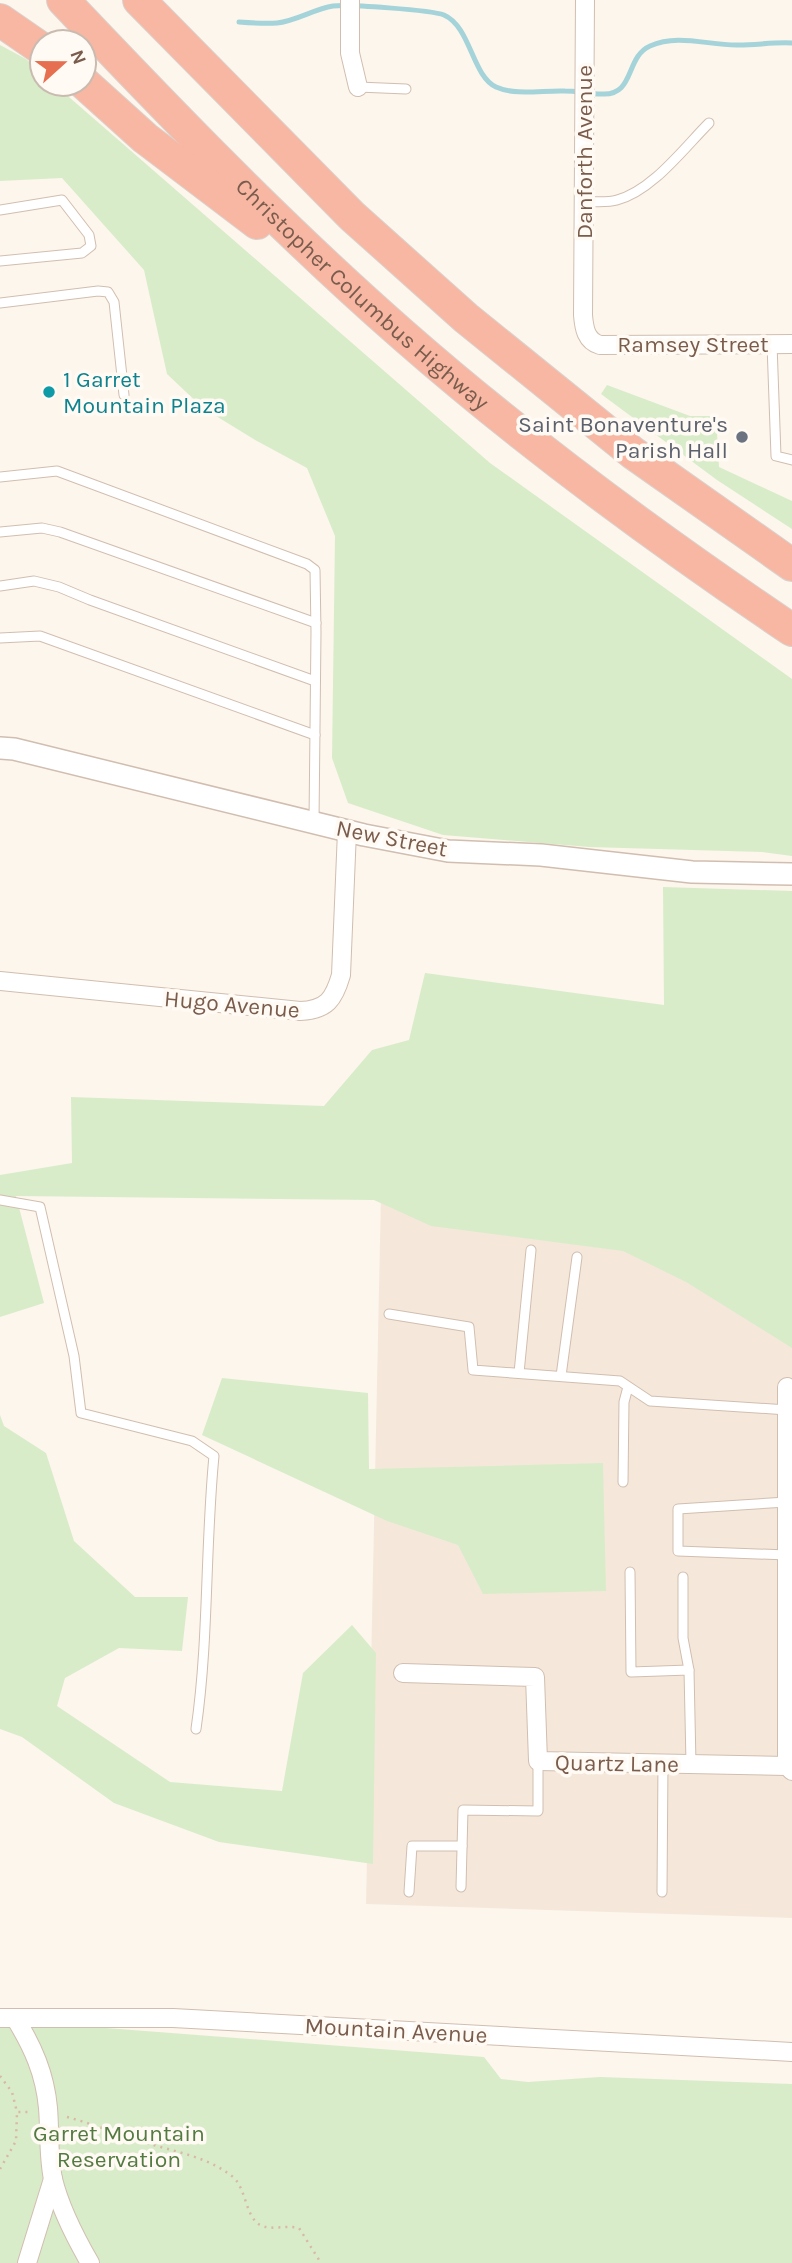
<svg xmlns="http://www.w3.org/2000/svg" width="792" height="2263" viewBox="0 0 792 2263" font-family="Karla,sans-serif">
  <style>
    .residential { fill: #f5e8da }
    .green { fill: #d8ecc9 }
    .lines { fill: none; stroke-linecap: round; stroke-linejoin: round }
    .stream { stroke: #a5d3da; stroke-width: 5 }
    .service-casing { stroke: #d1beb0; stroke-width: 11 }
    .minor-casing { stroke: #d1beb0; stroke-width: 20 }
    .tertiary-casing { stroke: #d1beb0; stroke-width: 24 }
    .motorway-casing { stroke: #dad1cd; stroke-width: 34 }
    .path { stroke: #d9b8a5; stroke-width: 2.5; stroke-dasharray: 2 5; stroke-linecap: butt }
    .service { stroke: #fff; stroke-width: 9 }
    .minor { stroke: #fff; stroke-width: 18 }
    .tertiary { stroke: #fff; stroke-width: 21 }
    .motorway { stroke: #f7b7a3; stroke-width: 32 }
    .culture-dot { fill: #0f9aa8; stroke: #fffaf3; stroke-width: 2.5 }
    .worship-dot { fill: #6b7280; stroke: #fffaf3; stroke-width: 2.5 }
    .labels { text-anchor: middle; stroke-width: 7; stroke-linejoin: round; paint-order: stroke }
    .street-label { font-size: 23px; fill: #7a5c4d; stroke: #fffaf3 }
    .culture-label { font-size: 23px; fill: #0d838f; stroke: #fffaf3; text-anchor: start }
    .worship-label { font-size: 23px; fill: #5b616d; stroke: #fffaf3; text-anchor: end }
    .park-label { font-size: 23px; fill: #537a41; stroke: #fffaf3 }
  </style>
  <rect width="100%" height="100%" fill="#fdf6ec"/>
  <!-- residential -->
  <path class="residential" d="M381 1194 621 1219 792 1306V1918L366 1904Z"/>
  <!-- green -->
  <g class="green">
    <path d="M0 45 26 59 42 73V84H54L490 463 792 679V856L762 852 589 847 443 835 348 803 332 758 335 536 307 468 257 441 203 408 167 374 144 270 62 178 0 181Z"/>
    <path d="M607 385 690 416H716L719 467 792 501V529L717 480 601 394Z"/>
    <path d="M663 887 792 891V1348L686 1282 623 1251 431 1226 374 1200 16 1196 44 1303 0 1317V1175L72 1163 71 1097 324 1106 372 1050 409 1040 425 973 664 1005Z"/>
    <path d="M222 1378 368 1393 369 1469 603 1463 606 1591 483 1594 458 1545 387 1521 202 1435Z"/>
    <path d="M0 1415 4 1426 46 1453 74 1541 135 1597H188L182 1651 119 1648 65 1678 57 1706 170 1782 282 1791 303 1673 352 1625 376 1653 373 1864 219 1842 114 1803 22 1737 0 1729Z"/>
    <path d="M80 2026 484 2057 501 2079 528 2082 600 2077 792 2084V2263H0V2027Z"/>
  </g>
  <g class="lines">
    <!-- stream -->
    <path class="stream" d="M239 22C252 23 265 24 277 23 296 21 314 9 333 6 347 4 431 10 444 15 471 27 472 76 496 87 516 96 543 90 565 91 577 91 589 94 602 94 635 96 625 57 650 46 678 33 710 46 739 45 757 45 774 42 792 43"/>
    <!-- service casing -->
    <g class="service-casing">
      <g id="service">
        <path d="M358 87 406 89"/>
        <path d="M584 202C595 201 607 203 617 200 652 191 684 148 709 123"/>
        <path d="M0 210 62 200 89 235 91 246 82 253 0 261"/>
        <path d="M0 303 98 291 108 292 114 302 124 395"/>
        <path d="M772 344 776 456 792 460"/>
        <path d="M0 477 57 471 307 564 315 570 316 632 314 822"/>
        <path d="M0 532 42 528 60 532 316 623"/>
        <path d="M0 586 34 581 59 587 90 600 315 681"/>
        <path d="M0 638 40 636 315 735"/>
        <path d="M0 1200 40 1207 74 1356 81 1413 192 1441 214 1456C205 1547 209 1639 196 1729"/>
        <path d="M389 1314 469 1327 473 1370 620 1381 650 1401 787 1410"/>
        <path d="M519 1373 531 1250"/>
        <path d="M561 1376 577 1257"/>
        <path d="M623 1482 624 1402 628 1387"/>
        <path d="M787 1555 678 1551V1509L787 1502"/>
        <path d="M630 1572 631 1672 689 1670 691 1764"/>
        <path d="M683 1577V1638L689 1670"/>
        <path d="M461 1887 463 1810 538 1811V1761"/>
        <path d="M409 1892 412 1846H462"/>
        <path d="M662 1892 663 1763"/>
      </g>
    </g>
    <!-- minor casing -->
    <g class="minor-casing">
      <g id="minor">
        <path d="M350 0V53L358 87"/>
        <path d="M585 0 583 315C584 328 586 341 600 345L792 344"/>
        <path d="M0 981 300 1011C327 1010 334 999 341 975L347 831"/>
        <path d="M787 1387V1766L792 1771"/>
        <path d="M403 1673 535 1677 538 1761 787 1766"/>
        <path d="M0 2018H173L792 2052"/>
        <path d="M15 2018C33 2047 45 2074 48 2108 50 2131 48 2155 53 2179 60 2208 75 2237 90 2263"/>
        <path d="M27 2263 53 2179"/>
      </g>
    </g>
    <!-- tertiary casing -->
    <g class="tertiary-casing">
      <path id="tertiary" d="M0 748 14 749 364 835 448 851 541 855 692 872 792 874"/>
    </g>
    <!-- motorway casing -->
    <g class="motorway-casing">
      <g id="motorway">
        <path id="s1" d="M63 0C173 116 283 230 403 335 526 443 657 539 792 630"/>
        <path d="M139 0 352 216 466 318 633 453 792 565"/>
        <path d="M0 20 42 49"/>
        <path d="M84 83 145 138 257 223"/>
      </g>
    </g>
    <!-- path -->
    <g class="path">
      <path d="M0 2076 12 2092 17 2112H30"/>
      <path d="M67 2117C93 2124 118 2134 144 2142 174 2152 207 2156 233 2177 247 2189 245 2219 262 2226 274 2230 286 2225 299 2228L321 2263"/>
      <path d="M0 2169 16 2141 17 2112"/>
    </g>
    <!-- service -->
    <use href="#service" class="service"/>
    <!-- minor -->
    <use href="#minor" class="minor"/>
    <!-- tertiary -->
    <use href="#tertiary" class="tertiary"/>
    <!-- motorway -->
    <use href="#motorway" class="motorway"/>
  </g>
  <!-- markers -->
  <circle class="culture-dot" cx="49" cy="392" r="7"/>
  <circle class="worship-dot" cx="742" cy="437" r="7"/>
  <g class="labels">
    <!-- street labels -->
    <g class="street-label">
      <text transform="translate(584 152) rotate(-90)" y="8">Danforth Avenue</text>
      <text dy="8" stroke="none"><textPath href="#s1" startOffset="420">Christopher Columbus Highway</textPath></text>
      <text x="693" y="352">Ramsey Street</text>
      <text transform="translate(392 838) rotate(11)" y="8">New Street</text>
      <text transform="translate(232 1004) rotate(5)" y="8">Hugo Avenue</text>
      <text transform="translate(617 1763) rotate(1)" y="8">Quartz Lane</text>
      <text transform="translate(396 2030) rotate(3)" y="8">Mountain Avenue</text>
    </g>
    <!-- culture labels -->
    <g class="culture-label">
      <text x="63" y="387">1 Garret<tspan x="63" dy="26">Mountain Plaza</tspan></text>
    </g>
    <!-- worship labels -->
    <g class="worship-label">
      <text x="728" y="432">Saint Bonaventure's<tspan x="728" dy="26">Parish Hall</tspan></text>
    </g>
    <!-- park labels -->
    <g class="park-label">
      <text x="119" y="2141">Garret Mountain<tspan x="119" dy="26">Reservation</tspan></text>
    </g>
  </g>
  <!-- north arrow -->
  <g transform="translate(63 63) rotate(69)"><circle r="33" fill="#fffaf3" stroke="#cabbb1" stroke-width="2"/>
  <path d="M0-5L12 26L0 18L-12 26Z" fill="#e76f51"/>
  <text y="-10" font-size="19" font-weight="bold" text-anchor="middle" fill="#7a5c4d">N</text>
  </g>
</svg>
